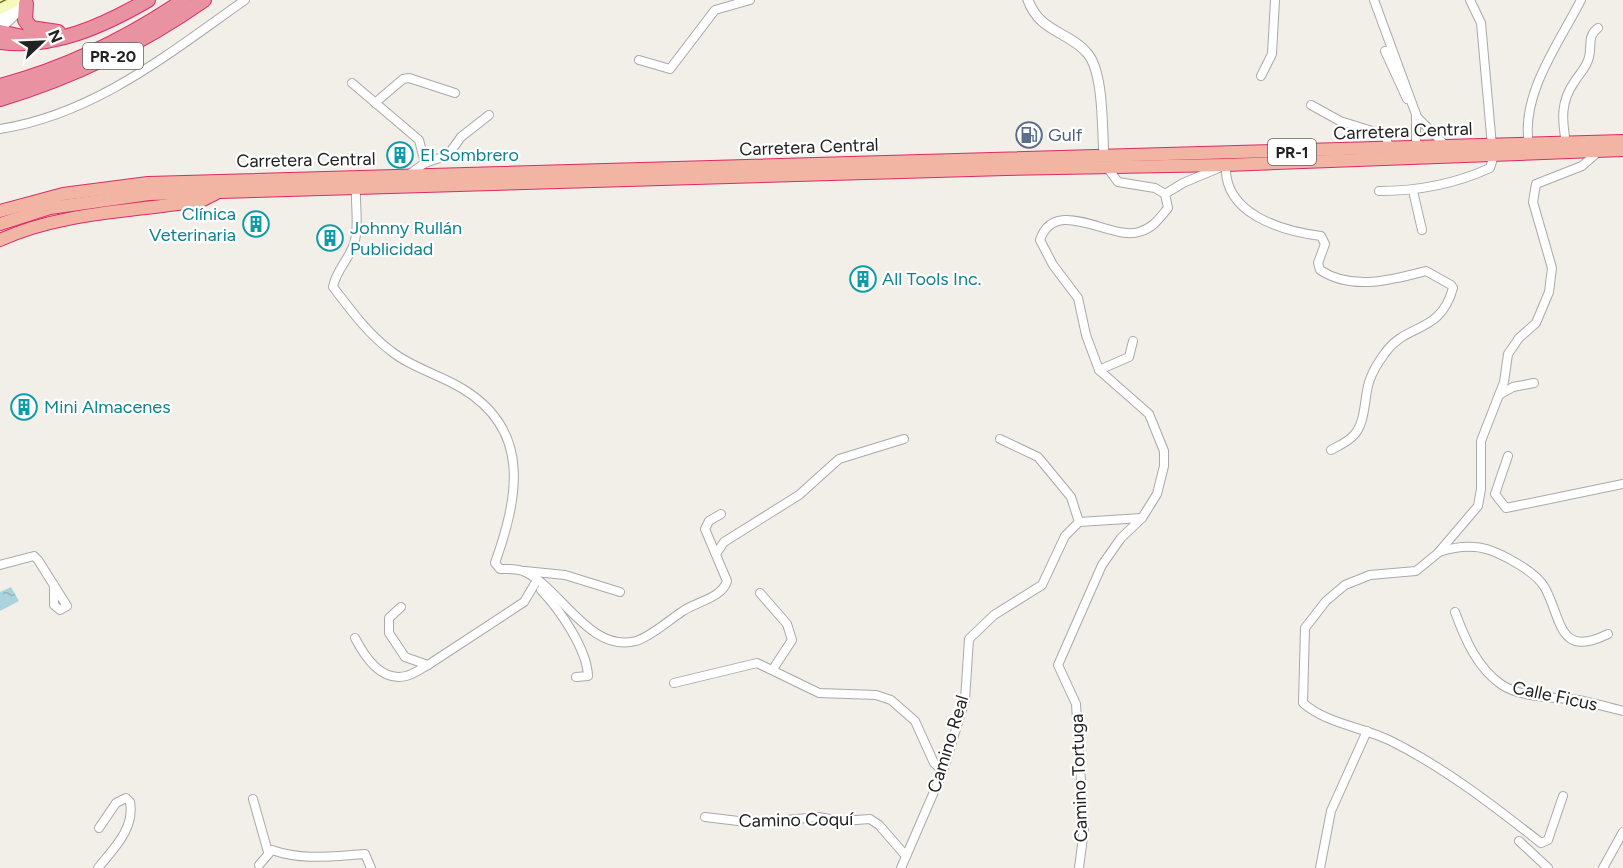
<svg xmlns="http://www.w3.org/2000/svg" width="1623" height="868" viewBox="0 0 1623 868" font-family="Figtree,sans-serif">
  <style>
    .water { fill: url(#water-ripples) }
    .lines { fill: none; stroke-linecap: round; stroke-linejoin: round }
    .minor-casing { stroke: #a9a9a9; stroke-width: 10 }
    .tertiary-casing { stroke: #a9a9a9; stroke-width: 11 }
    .secondary-casing { stroke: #707d05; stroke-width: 13 }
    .trunk-casing { stroke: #dc2a67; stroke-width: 14 }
    .motorway-casing { stroke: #dc2a67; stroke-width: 16 }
    .minor { stroke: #fff; stroke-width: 8 }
    .tertiary { stroke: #fff; stroke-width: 9 }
    .secondary { stroke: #f7fabf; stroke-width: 10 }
    .trunk { stroke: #f2b4a3; stroke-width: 12 }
    .motorway { stroke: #e892a2; stroke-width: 14 }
    .labels { text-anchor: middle; stroke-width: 4.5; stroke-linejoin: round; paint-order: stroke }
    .shield { fill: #fff; stroke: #646464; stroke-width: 1.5 }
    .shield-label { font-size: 16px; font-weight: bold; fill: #222 }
    .street-label { font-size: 18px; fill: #222; stroke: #fff }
    .service-label { font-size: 18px; fill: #4e5e75; stroke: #fff; text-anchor: start }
    .culture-label { font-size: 18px; fill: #0d838f; stroke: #fff; text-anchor: start }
  </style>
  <defs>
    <pattern id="water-ripples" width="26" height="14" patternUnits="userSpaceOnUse" patternTransform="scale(1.5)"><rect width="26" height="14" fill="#aad3df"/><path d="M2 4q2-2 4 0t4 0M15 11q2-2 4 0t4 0" fill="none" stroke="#92b5bf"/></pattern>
  </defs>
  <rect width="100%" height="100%" fill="#f2efe9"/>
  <!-- water -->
  <path class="water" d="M11 587 19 601 0 611V592Z"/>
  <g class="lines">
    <!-- minor casing -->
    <g class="minor-casing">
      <g id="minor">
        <path d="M1374 0 1417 117 1446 146"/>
        <path d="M1470 0 1481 23 1492 146"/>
        <path d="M1385 51 1407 99"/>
        <path d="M639 60 670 69 715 10 750 0"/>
        <path d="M1261 76 1272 54 1275 0"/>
        <path d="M352 83 419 140 425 163"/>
        <path d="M375 103 403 79 409 78 455 93"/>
        <path d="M1311 105 1340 121 1385 135 1390 150"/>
        <path d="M0 129C95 114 168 54 245 0"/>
        <path d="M1566 143C1562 120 1560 102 1575 81 1580 73 1587 67 1589 57 1592 46 1587 36 1598 28"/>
        <path d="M1529 145C1520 95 1559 43 1581 0"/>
        <path d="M1416 149V117"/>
        <path d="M1106 166 1118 182 1155 188 1165 194"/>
        <path d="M408 175 425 163 448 155 461 137 489 115"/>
        <path d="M356 187C355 204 359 224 355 240 351 258 336 269 333 287 351 310 367 333 391 351 412 368 441 375 463 389 532 431 518 498 495 563L500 569C507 569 516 568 523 571 559 585 589 654 636 641 652 636 669 620 683 611 696 602 722 598 727 581L705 529 709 521 721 514"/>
        <path d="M1379 191C1417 191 1455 184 1490 168L1494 155"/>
        <path d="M1413 191 1422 230"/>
        <path d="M1165 194 1183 183 1226 165C1223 214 1282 231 1321 236L1325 244 1318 263 1320 270C1352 291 1392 280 1426 271L1451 285 1453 288C1440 335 1407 322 1385 353 1379 361 1372 373 1369 382 1364 398 1366 422 1354 435 1348 442 1338 446 1331 450"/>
        <path d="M1099 370 1129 357 1133 341"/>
        <path d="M1499 395 1513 387 1534 383"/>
        <path d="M1000 439 1038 457 1071 497 1079 522"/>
        <path d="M1508 456 1495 494 1506 508 1623 484"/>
        <path d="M1439 552C1451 548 1463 546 1475 547 1494 548 1536 571 1545 588 1562 619 1558 659 1608 634"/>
        <path d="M716 554 724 542 799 495 839 459 904 439"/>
        <path d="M0 565 34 556 38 560 67 606 60 610 54 605V585"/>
        <path d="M525 571 565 575 620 592"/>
        <path d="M541 590C560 610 587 649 588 676L576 677"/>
        <path d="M760 593 787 624 792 640 773 669"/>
        <path d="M401 607 389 618V633L405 657 428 665 524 602 537 580"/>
        <path d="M1455 612C1465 639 1477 668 1502 685 1522 698 1554 697 1578 700 1593 703 1608 707 1623 711"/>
        <path d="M355 638C365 657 381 682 406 676 414 674 422 668 428 665"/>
        <path d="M674 683 757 663 819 693 876 695 891 700 915 721 934 763 943 771"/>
        <path d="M1563 796 1548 840 1541 843C1494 806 1445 768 1391 741 1363 727 1327 724 1303 703L1305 628 1326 601 1345 585 1370 575 1416 571 1438 553 1478 506 1481 489V441L1504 382 1508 354 1519 338 1536 323 1549 292 1552 268 1533 202 1536 184 1582 166 1598 152"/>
        <path d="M253 799 268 852"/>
        <path d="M705 817 755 823 818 817 842 821 870 819 879 825 906 856"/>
        <path d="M1519 841 1548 868"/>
        <path d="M259 865 272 850C303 861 333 856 365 854L371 868"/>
        <path d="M98 868C113 849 135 829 130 802L126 798 116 803 99 828"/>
        <path d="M901 868 943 771 965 700 969 639 994 615 1042 585 1065 536 1079 522 1142 518"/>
        <path d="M1079 868 1084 829 1076 704 1058 665 1102 565 1121 538 1142 518 1157 494 1164 466V451L1149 414 1099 370 1086 335 1078 298 1053 265 1040 240C1055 195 1111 241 1139 232 1153 228 1159 219 1168 208L1165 194"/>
        <path d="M1320 868 1331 811 1367 731"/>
        <path d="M1603 868 1623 832"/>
      </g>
    </g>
    <!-- tertiary casing -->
    <g class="tertiary-casing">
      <g id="tertiary">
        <path d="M1028 0C1040 33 1069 31 1088 54 1104 74 1102 131 1104 157"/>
        <path d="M0 20 18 2"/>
        <path d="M0 29 26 4"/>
      </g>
    </g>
    <!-- secondary casing -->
    <g class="secondary-casing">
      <path id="secondary" d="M0 9 18 0"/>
    </g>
    <!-- trunk casing -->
    <g class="trunk-casing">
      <g id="trunk">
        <path d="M0 211 63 194 148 183 1623 141"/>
        <path d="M0 224 50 208 149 194 1006 169 1226 165 1623 150"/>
        <path d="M0 240C63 211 136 212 203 200L215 194"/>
      </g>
    </g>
    <!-- motorway casing -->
    <g class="motorway-casing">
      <g id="motorway">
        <path d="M26 4 25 20 31 28 58 32"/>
        <path d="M0 32 27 38"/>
        <path d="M0 42C53 49 103 26 148 0"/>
        <path d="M0 86C67 68 127 39 184 0"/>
        <path d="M0 99C74 77 141 44 204 0"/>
      </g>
    </g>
    <!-- minor -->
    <use href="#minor" class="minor"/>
    <!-- tertiary -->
    <use href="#tertiary" class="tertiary"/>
    <!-- secondary -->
    <use href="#secondary" class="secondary"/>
    <!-- trunk -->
    <use href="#trunk" class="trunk"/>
    <!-- motorway -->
    <use href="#motorway" class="motorway"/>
  </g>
  <!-- icons -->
  <defs>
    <g id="fuel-ring" transform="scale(1.35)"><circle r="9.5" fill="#fff" stroke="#5c6f8a" stroke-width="1.5"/><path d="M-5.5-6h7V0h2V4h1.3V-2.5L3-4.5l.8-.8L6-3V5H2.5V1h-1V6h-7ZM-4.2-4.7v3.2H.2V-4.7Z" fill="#5c6f8a"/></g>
    <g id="building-ring" transform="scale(1.35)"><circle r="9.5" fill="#fff" stroke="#0f9aa8" stroke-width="1.5"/><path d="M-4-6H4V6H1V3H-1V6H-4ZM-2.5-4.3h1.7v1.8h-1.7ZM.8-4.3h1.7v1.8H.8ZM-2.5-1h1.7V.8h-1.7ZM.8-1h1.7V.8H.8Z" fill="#0f9aa8"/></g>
  </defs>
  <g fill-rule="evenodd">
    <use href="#fuel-ring" x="1029" y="135"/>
    <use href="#building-ring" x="400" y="155"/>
    <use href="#building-ring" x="256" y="224"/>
    <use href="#building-ring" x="330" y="238"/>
    <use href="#building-ring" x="863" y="279"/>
    <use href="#building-ring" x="24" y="407"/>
  </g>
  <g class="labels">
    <!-- shield labels -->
    <g class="shield">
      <rect x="83" y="43" width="60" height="26" rx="4.5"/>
      <rect x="1268" y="139" width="48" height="26" rx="4.5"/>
    </g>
    <g class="shield-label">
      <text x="113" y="62">PR-20</text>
      <text x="1292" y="158">PR-1</text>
    </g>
    <!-- street labels -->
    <g class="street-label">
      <text transform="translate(1403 131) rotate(-2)" y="6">Carretera Central</text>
      <text transform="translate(809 147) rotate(-2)" y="6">Carretera Central</text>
      <text transform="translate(306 160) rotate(-1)" y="6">Carretera Central</text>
      <text transform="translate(1555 696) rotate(12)" y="6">Calle Ficus</text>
      <text transform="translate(948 744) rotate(-73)" y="6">Camino Real</text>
      <text transform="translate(1079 778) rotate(-92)" y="6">Camino Tortuga</text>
      <text transform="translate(796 820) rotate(-1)" y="6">Camino Coquí</text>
    </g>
    <!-- service labels -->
    <g class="service-label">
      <text x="1048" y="141">Gulf</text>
    </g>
    <!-- culture labels -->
    <g class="culture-label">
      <text x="420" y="161">El Sombrero</text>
      <text x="236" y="220" text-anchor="end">Clínica<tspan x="236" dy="21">Veterinaria</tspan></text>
      <text x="350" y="234">Johnny Rullán<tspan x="350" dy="21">Publicidad</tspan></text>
      <text x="882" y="285">All Tools Inc.</text>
      <text x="44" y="413">Mini Almacenes</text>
    </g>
  </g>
  <!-- north arrow -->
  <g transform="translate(42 42) rotate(67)" stroke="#ffffff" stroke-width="4.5" paint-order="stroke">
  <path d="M0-4.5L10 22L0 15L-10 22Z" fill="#222222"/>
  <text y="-9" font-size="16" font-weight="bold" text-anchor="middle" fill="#222222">N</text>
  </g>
</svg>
